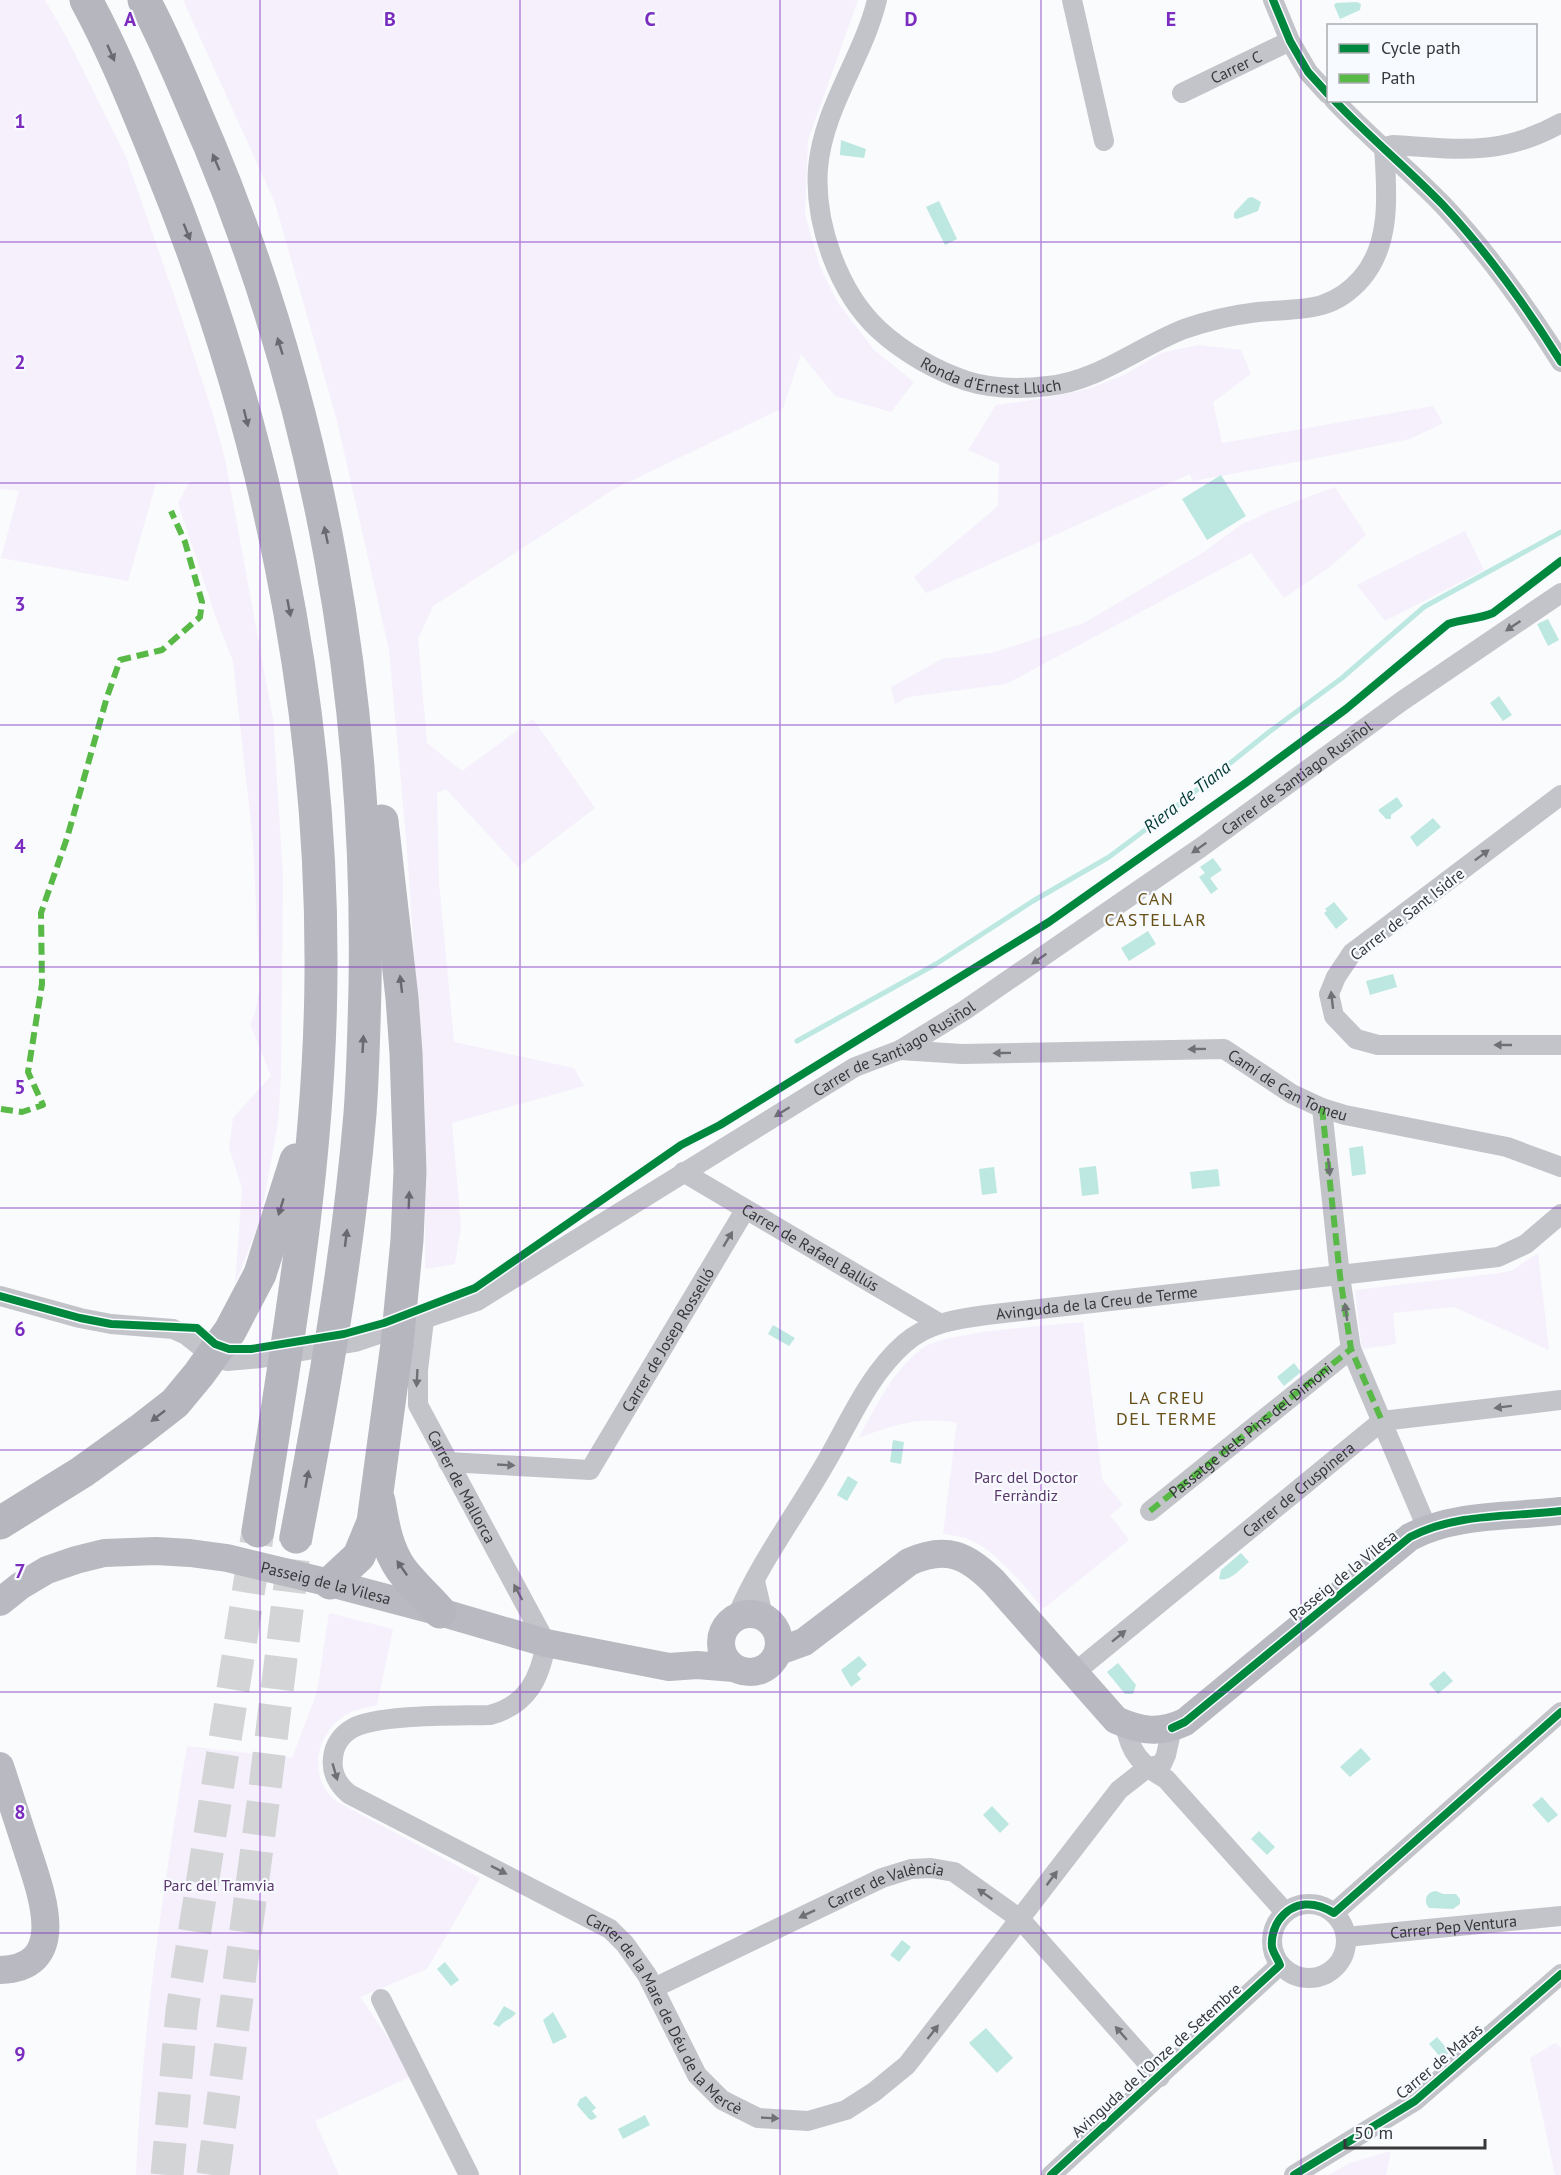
<svg xmlns="http://www.w3.org/2000/svg" width="1561" height="2175" viewBox="0 0 1561 2175" font-family="'PT Sans',sans-serif">
  <style>
    .green { fill: #f6f0fc }
    .water { fill: #bde8e1 }
    .lines { fill: none; stroke-linecap: round; stroke-linejoin: round }
    .stream { stroke: #bde8e1; stroke-width: 5 }
    .highway-tunnel { stroke: #d2d4d6; stroke-width: 33; stroke-dasharray: 33 16; stroke-linecap: butt }
    .street { stroke: #c3c4ca; stroke-width: 20 }
    .secondary { stroke: #b8b9c1; stroke-width: 28 }
    .highway { stroke: #b6b6be; stroke-width: 33 }
    .quiet { stroke: #58b947; stroke-width: 6; stroke-dasharray: 12 6; stroke-linecap: butt }
    .cycleway-casing { stroke: #f7fbff; stroke-width: 11 }
    .cycleway { stroke: #00873e; stroke-width: 8 }
    .oneway { fill: #696a6f }
    .oneway2 { fill: #6e7074 }
    .grid { fill: none; stroke: #7b2cbf; stroke-width: 1.5; stroke-opacity: 0.55 }
    .labels { text-anchor: middle; stroke-width: 4.5; stroke-linejoin: round; paint-order: stroke }
    .street-label { font-size: 16px; fill: #36383a; stroke: #f7fbff }
    .park-label { font-size: 16px; fill: #5b386c; stroke: #f7fbff }
    .water-label { font-size: 18px; font-style: italic; fill: #003832; stroke: #f7fbff }
    .neighbourhood-label { font-size: 18px; letter-spacing: 1.5px; fill: #695016; stroke: #f7fbff }
    .grid-label { font-size: 20px; text-anchor: middle; font-weight: bold; fill: #7b2cbf; stroke: #f7fbff; stroke-width: 4.5; stroke-linejoin: round; paint-order: stroke }
  </style>
  <rect width="100%" height="100%" fill="#f9fbfd"/>
  <!-- green -->
  <g class="green">
    <path d="M0 0H45L67 38 126 157 177 304 212 411 225 459 273 719 283 876 281 1076 278 1122 261 1217 235 1285 242 1188 229 1148 233 1118 271 1076 250 1024 255 1013 260 987 253 841 233 661 216 618 178 503 190 481 156 483 128 581 1 558 19 491 0 489Z"/>
    <path d="M183 0H858L808 140 805 214 820 267 838 303 874 350 914 382 891 412 835 396 801 354 783 408 614 489 433 606 418 639 427 743 462 771 533 719 595 808 518 867 446 789 437 793 439 881 454 1042 574 1068 584 1086 452 1123 461 1226 455 1264 425 1269V1107L406 837 389 650 337 421 275 203Z"/>
    <path d="M1198 345 1241 350 1251 374 1213 402 1222 443 1433 406 1443 423 1410 439 1323 457 1193 481 1190 474 926 593 914 577 998 506 999 464 968 450 996 405 1040 399 1088 389 1124 375 1161 353Z"/>
    <path d="M1335 487 1366 535 1331 566 1284 598 1251 553 1006 684 908 697 895 704 891 687 942 659 992 653 1084 623 1204 552 1239 526 1268 512Z"/>
    <path d="M1465 531 1484 570 1385 621 1357 585Z"/>
    <path d="M1538 1253 1549 1350 1454 1307 1393 1313 1396 1344 1362 1349 1355 1290 1500 1273 1513 1270Z"/>
    <path d="M1083 1322 1102 1479 1123 1505 1110 1515 1129 1540 1043 1609C1026 1587 999 1555 975 1542 965 1537 953 1535 943 1534L957 1423C920 1416 893 1425 859 1438 876 1406 893 1370 923 1348 947 1331 1049 1326 1083 1322Z"/>
    <path d="M329 1613 393 1629 377 1705C370 1707 361 1708 354 1711 320 1724 306 1769 331 1797 335 1801 342 1804 347 1807L480 1878 427 1969 360 1997 414 2075 315 2121 339 2175H136C142 2031 163 1888 187 1746L292 1758 317 1692Z"/>
    <path d="M1555 2043 1561 2048V2175H1555L1530 2058Z"/>
    <path d="M1391 2151 1386 2175H1328L1350 2163Z"/>
  </g>
  <!-- water -->
  <g class="water">
    <path d="M1357 2 1361 4 1360 10 1340 19 1334 5 1336 3Z"/>
    <path d="M841 140 866 149 864 158 840 155Z"/>
    <path d="M1252 197 1261 202 1258 211 1237 219 1234 218V213L1248 198Z"/>
    <path d="M939 201 957 239 945 245 926 207Z"/>
    <path d="M1221 475 1246 516 1207 540 1182 499Z"/>
    <path d="M1548 619 1559 640 1548 646 1537 624Z"/>
    <path d="M1499 696 1512 715 1503 721 1490 703Z"/>
    <path d="M1397 797 1403 806 1391 815V819H1386L1378 810Z"/>
    <path d="M1433 818 1441 827 1417 847 1410 837Z"/>
    <path d="M1213 858 1222 870 1210 878 1218 889 1211 894 1199 877 1205 873 1200 867Z"/>
    <path d="M1334 902 1348 919 1336 929 1324 913 1327 911 1325 909Z"/>
    <path d="M1148 931 1156 944 1129 961 1121 948Z"/>
    <path d="M1393 974 1397 987 1370 995 1366 981Z"/>
    <path d="M1363 1146 1366 1174 1352 1176 1349 1148Z"/>
    <path d="M1096 1166 1099 1194 1082 1196 1079 1168Z"/>
    <path d="M994 1167 997 1193 982 1195 979 1169Z"/>
    <path d="M1218 1169 1220 1186 1192 1189 1190 1172Z"/>
    <path d="M773 1325 795 1338 789 1346 768 1334Z"/>
    <path d="M1294 1363 1301 1372 1284 1386 1277 1377Z"/>
    <path d="M893 1440 904 1442 901 1464 890 1462Z"/>
    <path d="M848 1476 858 1482 847 1501 837 1495Z"/>
    <path d="M1241 1553 1249 1562C1239 1570 1230 1582 1219 1579L1221 1570Z"/>
    <path d="M859 1656 867 1665 857 1674 861 1679 851 1687 841 1670Z"/>
    <path d="M1118 1663 1136 1685 1133 1694H1125L1107 1672Z"/>
    <path d="M1444 1671 1453 1681 1438 1694 1429 1684Z"/>
    <path d="M1361 1748 1371 1759 1350 1777 1340 1767Z"/>
    <path d="M1542 1797 1558 1815 1548 1823 1532 1805Z"/>
    <path d="M992 1806 1009 1824 1000 1833 983 1815Z"/>
    <path d="M1259 1831 1275 1847 1267 1855 1251 1839Z"/>
    <path d="M1436 1891 1443 1894H1456L1460 1899V1904L1453 1909 1429 1908C1423 1901 1426 1892 1436 1891Z"/>
    <path d="M902 1940 911 1947 899 1962 890 1955Z"/>
    <path d="M445 1962 459 1980 451 1986 437 1969Z"/>
    <path d="M504 2006 516 2013C511 2020 504 2020 499 2027L493 2024Z"/>
    <path d="M553 2012 567 2037 553 2044 543 2020Z"/>
    <path d="M986 2028 1013 2058 997 2073 969 2043Z"/>
    <path d="M1437 2037 1450 2052 1442 2059 1429 2044Z"/>
    <path d="M586 2096 596 2108 592 2111 597 2117 592 2120 589 2119 577 2105 580 2099Z"/>
    <path d="M645 2115 650 2125 623 2139 618 2129Z"/>
  </g>
  <g class="lines">
    <!-- stream -->
    <path class="stream" d="M797 1041 936 964 1033 901 1109 857 1173 809 1269 732 1342 678 1424 607 1561 532"/>
    <!-- highway-tunnel -->
    <g class="highway-tunnel">
      <path d="M167 2175 182 2011 258 1531"/>
      <path d="M213 2175 264 1796 296 1537"/>
    </g>
    <!-- street -->
    <g class="street">
      <path id="s1" d="M877 0C863 58 823 108 818 168 814 223 838 292 879 330 903 352 936 371 967 381 992 389 1022 389 1048 386 1098 381 1138 347 1184 329 1207 321 1233 315 1258 312 1299 308 1330 314 1361 279 1392 244 1387 191 1384 147"/>
      <path d="M1072 0 1104 141"/>
      <path d="M1273 0 1290 41 1308 72 1328 94"/>
      <path id="s2" d="M1182 93 1290 41"/>
      <path d="M1334 100C1369 137 1408 169 1443 205 1488 253 1526 306 1561 362"/>
      <path d="M1384 147 1393 145C1459 149 1500 157 1561 123"/>
      <path d="M1561 795 1352 953 1336 977 1329 994 1334 1016 1356 1039 1378 1045H1561"/>
      <path id="s3" d="M900 1050 962 1054 1224 1049 1292 1094 1322 1108 1345 1115 1507 1147 1561 1167"/>
      <path d="M1322 1108 1340 1276 1351 1349 1427 1528"/>
      <path id="s4" d="M683 1172 939 1323"/>
      <path id="s5" d="M0 1296 80 1318 111 1324 173 1329 186 1335 210 1354 227 1361 261 1358 355 1342 477 1301 855 1067 900 1050 965 1010 1200 848 1402 701 1561 593"/>
      <path id="s6" d="M424 1320 418 1370V1405L546 1643C540 1679 527 1705 490 1715 458 1716 379 1714 353 1728 342 1734 334 1745 333 1758 331 1772 338 1785 349 1794L610 1929 625 1944 647 1975 697 2075 722 2100 758 2118 808 2121 846 2110 874 2092 907 2065 1119 1790 1147 1768 1162 1764 1166 1755 1172 1728"/>
      <path id="s7" d="M448 1462 590 1470 745 1210"/>
      <path d="M1150 1511 1351 1349"/>
      <path d="M755 1581 763 1616"/>
      <path id="s8" d="M737 1616C759 1564 794 1517 822 1469 848 1426 866 1377 905 1343 928 1323 957 1319 986 1315L1498 1257 1526 1244 1561 1214"/>
      <path id="s9" d="M1074 1673 1382 1421 1561 1400"/>
      <path d="M1125 1724C1130 1753 1141 1765 1166 1779L1285 1912"/>
      <circle cx="1309" cy="1941" r="37"/>
      <path d="M1334 1913 1561 1712"/>
      <path id="s10" d="M1346 1937 1561 1916"/>
      <path id="s11" d="M654 1988 882 1878 911 1869 931 1868 954 1872 1020 1919 1160 2077"/>
      <path d="M381 1999 469 2175"/>
      <path d="M1051 2175 1280 1965"/>
      <path d="M1294 2175 1415 2101 1561 1974"/>
    </g>
    <!-- secondary -->
    <g class="secondary">
      <path id="s12" d="M0 1602 20 1586 47 1570 76 1560 104 1553 156 1551 190 1553 227 1558 330 1583 440 1612 546 1643 669 1667 697 1665 734 1668"/>
      <circle cx="750" cy="1643" r="29"/>
      <path d="M779 1651 804 1642 909 1562C946 1545 967 1555 994 1582L1116 1720C1141 1731 1159 1734 1185 1722L1410 1537C1456 1513 1511 1517 1561 1511"/>
      <path d="M0 1766C9 1794 18 1822 27 1849 40 1890 72 1968 0 1970"/>
    </g>
    <!-- highway -->
    <g class="highway">
      <path d="M86 0C115 53 137 110 160 166 264 421 323 698 321 974 320 1162 287 1347 258 1531"/>
      <path d="M144 0C169 46 188 96 209 144 320 410 370 700 365 987 364 1029 363 1072 360 1114 348 1256 323 1396 296 1537"/>
      <path d="M379 1501C383 1525 387 1549 401 1569 412 1584 428 1598 440 1612"/>
      <path d="M0 1523 82 1472 139 1431 175 1403 199 1374 230 1331 260 1274 296 1160"/>
      <path d="M330 1583 359 1556 373 1522 397 1344 407 1240 410 1171 406 1053 402 998 382 821"/>
    </g>
    <!-- quiet -->
    <g class="quiet">
      <path d="M1322 1108 1340 1276 1351 1349 1382 1421"/>
      <path d="M1 1109 22 1112 43 1105 28 1072 42 984 41 913 67 838 107 697 120 660 162 650 200 617 202 602 185 542 171 511"/>
      <path id="s13" d="M1150 1511 1351 1349"/>
    </g>
    <!-- cycleway casing -->
    <g class="cycleway-casing">
      <g id="cycleway">
        <path d="M1273 0 1290 41 1308 72 1328 94"/>
        <path d="M1334 100C1369 137 1408 169 1443 205 1488 253 1526 306 1561 362"/>
        <path d="M0 1296 80 1318 111 1324 197 1328 215 1344 229 1349H251L344 1334 384 1323 475 1288 681 1145 720 1125 1049 922 1247 782 1346 709 1448 624C1463 619 1479 619 1493 613L1561 561"/>
        <path d="M1172 1728 1185 1722 1410 1537C1456 1513 1511 1517 1561 1511"/>
        <path d="M1051 2175 1280 1965C1278 1959 1273 1953 1272 1947 1271 1938 1274 1927 1279 1920 1294 1900 1315 1901 1334 1913L1561 1712"/>
        <path d="M1294 2175 1415 2101 1561 1974"/>
      </g>
    </g>
    <!-- cycleway -->
    <use href="#cycleway" class="cycleway"/>
  </g>
  <!-- one-way arrows -->
  <defs><path id="oneway-solid" d="M-6-.8H1V-3.2L6.5 0L1 3.2V.8H-6Z" transform="scale(1.5)"/></defs>
  <g class="oneway">
    <use href="#oneway-solid" transform="translate(111 53) rotate(66)"/>
    <use href="#oneway-solid" transform="translate(216 162) rotate(-113)"/>
    <use href="#oneway-solid" transform="translate(187 232) rotate(68)"/>
    <use href="#oneway-solid" transform="translate(280 346) rotate(-107)"/>
    <use href="#oneway-solid" transform="translate(246 418) rotate(76)"/>
    <use href="#oneway-solid" transform="translate(326 535) rotate(-102)"/>
    <use href="#oneway-solid" transform="translate(289 608) rotate(79)"/>
    <use href="#oneway-solid" transform="translate(401 984) rotate(-97)"/>
    <use href="#oneway-solid" transform="translate(363 1044) rotate(-87)"/>
    <use href="#oneway-solid" transform="translate(409 1200) rotate(-88)"/>
    <use href="#oneway-solid" transform="translate(281 1207) rotate(107)"/>
    <use href="#oneway-solid" transform="translate(346 1238) rotate(-83)"/>
    <use href="#oneway-solid" transform="translate(158 1416) rotate(142)"/>
    <use href="#oneway-solid" transform="translate(307 1479) rotate(-79)"/>
    <use href="#oneway-solid" transform="translate(402 1568) rotate(-125)"/>
  </g>
  <g class="oneway2">
    <use href="#oneway-solid" transform="translate(1513 626) rotate(146)"/>
    <use href="#oneway-solid" transform="translate(1199 848) rotate(145)"/>
    <use href="#oneway-solid" transform="translate(1482 855) rotate(-37)"/>
    <use href="#oneway-solid" transform="translate(1039 959) rotate(145)"/>
    <use href="#oneway-solid" transform="translate(1332 1000) rotate(-97)"/>
    <use href="#oneway-solid" transform="translate(1503 1045) rotate(-180)"/>
    <use href="#oneway-solid" transform="translate(1197 1049) rotate(179)"/>
    <use href="#oneway-solid" transform="translate(1002 1053) rotate(179)"/>
    <use href="#oneway-solid" transform="translate(782 1112) rotate(148)"/>
    <use href="#oneway-solid" transform="translate(1329 1167) rotate(84)"/>
    <use href="#oneway-solid" transform="translate(728 1239) rotate(-59)"/>
    <use href="#oneway-solid" transform="translate(1346 1312) rotate(-98)"/>
    <use href="#oneway-solid" transform="translate(417 1378) rotate(93)"/>
    <use href="#oneway-solid" transform="translate(1503 1407) rotate(173)"/>
    <use href="#oneway-solid" transform="translate(506 1465) rotate(3)"/>
    <use href="#oneway-solid" transform="translate(518 1592) rotate(-118)"/>
    <use href="#oneway-solid" transform="translate(1119 1636) rotate(-39)"/>
    <use href="#oneway-solid" transform="translate(335 1772) rotate(74)"/>
    <use href="#oneway-solid" transform="translate(499 1870) rotate(27)"/>
    <use href="#oneway-solid" transform="translate(1052 1878) rotate(-53)"/>
    <use href="#oneway-solid" transform="translate(985 1894) rotate(-145)"/>
    <use href="#oneway-solid" transform="translate(807 1914) rotate(154)"/>
    <use href="#oneway-solid" transform="translate(933 2032) rotate(-52)"/>
    <use href="#oneway-solid" transform="translate(1121 2033) rotate(-131)"/>
    <use href="#oneway-solid" transform="translate(770 2118) rotate(3)"/>
  </g>
  <!-- grid -->
  <path class="grid" d="M260 0V2175M520 0V2175M780 0V2175M1041 0V2175M1301 0V2175M0 242H1561M0 483H1561M0 725H1561M0 967H1561M0 1208H1561M0 1450H1561M0 1692H1561M0 1933H1561"/>
  <g class="labels">
    <!-- street labels -->
    <g class="street-label">
      <text dy="6" stroke="none"><textPath href="#s2" startOffset="60">Carrer C</textPath></text>
      <text dy="6" stroke="none"><textPath href="#s1" startOffset="482">Ronda d'Ernest Lluch</textPath></text>
      <text dy="6" stroke="none"><textPath href="#s5" startOffset="1472">Carrer de Santiago Rusiñol</textPath></text>
      <text transform="translate(1407 914) rotate(-38)" y="6">Carrer de Sant Isidre</text>
      <text dy="6" stroke="none"><textPath href="#s5" startOffset="986">Carrer de Santiago Rusiñol</textPath></text>
      <text dy="6" stroke="none"><textPath href="#s3" startOffset="398">Camí de Can Tomeu</textPath></text>
      <text dy="6" stroke="none"><textPath href="#s4" startOffset="148">Carrer de Rafael Ballús</textPath></text>
      <text dy="6" stroke="none"><textPath href="#s8" startOffset="520">Avinguda de la Creu de Terme</textPath></text>
      <text dy="6" stroke="none"><textPath href="#s7" startOffset="294">Carrer de Josep Rosselló</textPath></text>
      <text dy="6" stroke="none"><textPath href="#s13" startOffset="129">Passatge dels Pins del Dimoni</textPath></text>
      <text dy="6" stroke="none"><textPath href="#s6" startOffset="178">Carrer de Mallorca</textPath></text>
      <text dy="6" stroke="none"><textPath href="#s9" startOffset="290">Carrer de Cruspinera</textPath></text>
      <text transform="translate(1343 1575) rotate(-39)" y="6">Passeig de la Vilesa</text>
      <text dy="6" stroke="none"><textPath href="#s12" startOffset="342">Passeig de la Vilesa</textPath></text>
      <text dy="6" stroke="none"><textPath href="#s11" startOffset="255">Carrer de València</textPath></text>
      <text dy="6" stroke="none"><textPath href="#s10" startOffset="108">Carrer Pep Ventura</textPath></text>
      <text dy="6" stroke="none"><textPath href="#s6" startOffset="1065">Carrer de la Mare de Déu de la Mercè</textPath></text>
      <text transform="translate(1156 2060) rotate(-42)" y="6">Avinguda de l'Onze de Setembre</text>
      <text transform="translate(1439 2061) rotate(-40)" y="6">Carrer de Matas</text>
    </g>
    <!-- park labels -->
    <g class="park-label">
      <text x="1026" y="1483">Parc del Doctor<tspan x="1026" dy="18">Ferràndiz</tspan></text>
      <text x="219" y="1891">Parc del Tramvia</text>
    </g>
    <!-- water labels -->
    <g class="water-label">
      <text transform="translate(1187 797) rotate(-38)" y="6">Riera de Tiana</text>
    </g>
    <!-- neighbourhood labels -->
    <g class="neighbourhood-label">
      <text x="1156" y="905">CAN<tspan x="1156" dy="21">CASTELLAR</tspan></text>
      <text x="1167" y="1404">LA CREU<tspan x="1167" dy="21">DEL TERME</tspan></text>
    </g>
  </g>
  <g class="grid-label">
    <text x="130" y="26">A</text>
    <text x="390" y="26">B</text>
    <text x="650" y="26">C</text>
    <text x="911" y="26">D</text>
    <text x="1171" y="26">E</text>
    <text x="20" y="128">1</text>
    <text x="20" y="369">2</text>
    <text x="20" y="611">3</text>
    <text x="20" y="853">4</text>
    <text x="20" y="1094">5</text>
    <text x="20" y="1336">6</text>
    <text x="20" y="1578">7</text>
    <text x="20" y="1819">8</text>
    <text x="20" y="2061">9</text>
  </g>
  <!-- legend -->
  <rect x="1327" y="24" width="210" height="78" fill="#f7fbff" stroke="#aaadb0" stroke-width="1.5"/>
  <rect x="1339" y="44" width="30" height="9" fill="#00873e" stroke="#aaadb0" stroke-width="1.5"/>
  <text x="1381" y="54" font-size="18" fill="#36383a">Cycle path</text>
  <rect x="1339" y="74" width="30" height="9" fill="#58b947" stroke="#aaadb0" stroke-width="1.5"/>
  <text x="1381" y="84" font-size="18" fill="#36383a">Path</text>
  <!-- scale -->
  <path d="M1345 2139v9h140v-9" fill="none" stroke="#36383a" stroke-width="3"/>
  <text x="1354" y="2139" font-size="18" fill="#36383a" stroke="#f7fbff" stroke-width="4.5" paint-order="stroke">50 m</text>
</svg>
